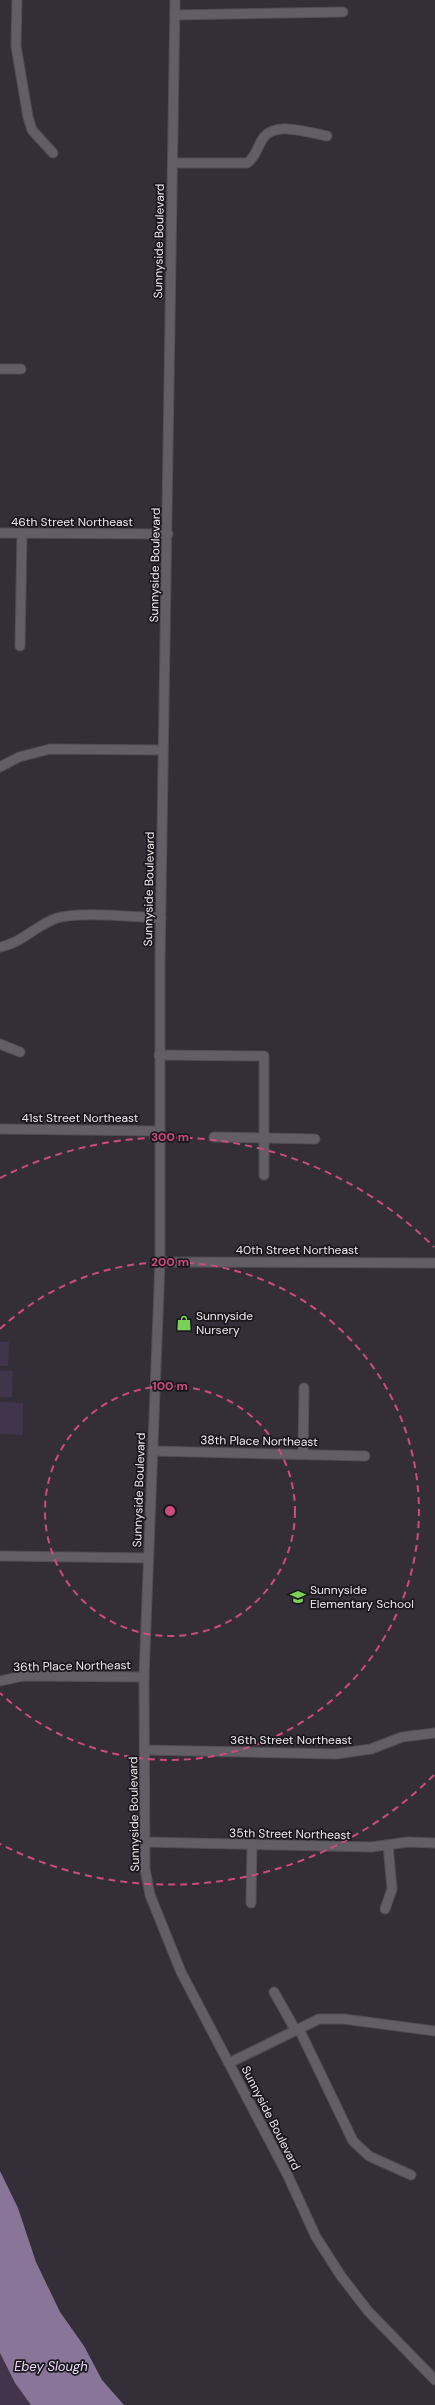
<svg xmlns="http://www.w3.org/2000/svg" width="435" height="2405" viewBox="0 0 435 2405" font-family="'DM Sans',sans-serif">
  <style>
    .green { fill: #41344b }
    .water { fill: #887598 }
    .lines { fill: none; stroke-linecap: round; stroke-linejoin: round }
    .minor-casing { stroke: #524d55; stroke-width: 11 }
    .minor { stroke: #635d67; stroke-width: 9 }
    .ring { fill: none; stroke: #cd4c80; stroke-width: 2; stroke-dasharray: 7 5 }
    .labels { text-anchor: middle; stroke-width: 3.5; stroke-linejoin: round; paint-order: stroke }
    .street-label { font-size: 12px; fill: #edeaf0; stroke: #19171b }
    .poi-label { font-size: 12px; fill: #edeaf0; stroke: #19171b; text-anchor: start }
    .water-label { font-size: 13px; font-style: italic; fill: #edd9fd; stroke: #19171b }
    .centre { fill: #cd4c80; stroke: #19171b; stroke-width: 2 }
    .ring-label { font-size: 12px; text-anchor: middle; font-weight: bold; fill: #cd4c80; stroke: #19171b; stroke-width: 3.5; stroke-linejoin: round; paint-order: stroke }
  </style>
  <rect width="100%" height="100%" fill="#332e37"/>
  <!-- green -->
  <g class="green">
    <path d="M0 1342H9L8 1366H0Z"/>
    <path d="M0 1371H13L12 1397H0Z"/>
    <path d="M0 1402 23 1403V1435L0 1434Z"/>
    <path d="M0 2353 15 2383 31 2405H0Z"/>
  </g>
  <!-- water -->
  <path class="water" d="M0 2171 18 2208 36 2262 60 2312 84 2346 102 2380 124 2405H31L15 2383 0 2353Z"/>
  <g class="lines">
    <!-- minor casing -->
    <g class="minor-casing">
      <g id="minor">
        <path d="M17 0 16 46 28 117 32 130 53 153"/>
        <path d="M175 0 160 962V1262L144 1677 145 1869 150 1895 181 1972 288 2176 316 2237 341 2276 368 2311 435 2380"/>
        <path d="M175 15 343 12"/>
        <path d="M173 163H247C257 156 257 146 264 137 277 121 310 133 327 136"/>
        <path d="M0 369H21"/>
        <path d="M0 533 168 534"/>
        <path d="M20 646 22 533"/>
        <path d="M0 767 19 757 50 749 163 750"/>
        <path d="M0 947C22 943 36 925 57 918 79 911 135 917 161 918"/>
        <path d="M0 1044 20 1052"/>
        <path d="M159 1055 264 1056V1175"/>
        <path d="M0 1129 159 1131"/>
        <path d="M214 1137 315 1139"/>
        <path d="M160 1262 435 1263"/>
        <path d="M153 1451 365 1456"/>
        <path d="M303 1454 304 1388"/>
        <path d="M0 1556 148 1558"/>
        <path d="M0 1681 23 1676 144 1677"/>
        <path d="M145 1750 336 1754 371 1749 402 1737 435 1733"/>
        <path d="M144 1842 371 1847 408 1842 435 1843"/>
        <path d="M251 1903 252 1845"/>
        <path d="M385 1909 392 1889 388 1845"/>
        <path d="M274 1992 296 2031"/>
        <path d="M299 2029 353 2141 369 2156 411 2175"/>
        <path d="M229 2063 319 2019H344L435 2031"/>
      </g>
    </g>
    <!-- minor -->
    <use href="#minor" class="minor"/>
  </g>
  <!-- distance rings -->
  <g class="ring">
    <circle cx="170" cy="1511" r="125"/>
    <path d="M0 1329A249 249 0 1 1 0 1693"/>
    <path d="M434 1775A374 374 0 0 1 0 1844M0 1178A374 374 0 0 1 434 1247"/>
  </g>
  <!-- icons -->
  <defs>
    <g id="shop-bare" transform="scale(1.2)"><path d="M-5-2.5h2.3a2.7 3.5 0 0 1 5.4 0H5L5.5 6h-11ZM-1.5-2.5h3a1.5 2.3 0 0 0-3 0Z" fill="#79d157" stroke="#19171b" stroke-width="2.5" paint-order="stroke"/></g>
    <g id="school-bare" transform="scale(1.2)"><path d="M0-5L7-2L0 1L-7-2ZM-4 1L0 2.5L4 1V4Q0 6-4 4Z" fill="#79d157" stroke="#19171b" stroke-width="2.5" paint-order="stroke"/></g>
  </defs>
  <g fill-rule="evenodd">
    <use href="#shop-bare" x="184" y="1323"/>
    <use href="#school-bare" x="298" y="1597"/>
  </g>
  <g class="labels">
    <!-- street labels -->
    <g class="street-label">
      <text transform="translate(159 241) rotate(-89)" y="4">Sunnyside Boulevard</text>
      <text x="72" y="526">46th Street Northeast</text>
      <text transform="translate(155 565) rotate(-89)" y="4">Sunnyside Boulevard</text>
      <text transform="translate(149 889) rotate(-89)" y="4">Sunnyside Boulevard</text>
      <text x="80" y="1122">41st Street Northeast</text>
      <text x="297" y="1254">40th Street Northeast</text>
      <text transform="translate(259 1441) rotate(1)" y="4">38th Place Northeast</text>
      <text transform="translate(139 1490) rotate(-88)" y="4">Sunnyside Boulevard</text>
      <text transform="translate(72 1666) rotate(-1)" y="4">36th Place Northeast</text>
      <text x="291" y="1744">36th Street Northeast</text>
      <text transform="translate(134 1814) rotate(-91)" y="4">Sunnyside Boulevard</text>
      <text transform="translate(290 1834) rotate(1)" y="4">35th Street Northeast</text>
      <text transform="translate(271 2118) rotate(63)" y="4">Sunnyside Boulevard</text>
    </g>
    <!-- poi labels -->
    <g class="poi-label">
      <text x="196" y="1320">Sunnyside<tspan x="196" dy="14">Nursery</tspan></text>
      <text x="310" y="1594">Sunnyside<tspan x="310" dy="14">Elementary School</tspan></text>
    </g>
    <!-- water labels -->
    <g class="water-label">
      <text x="51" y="2371">Ebey Slough</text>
    </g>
  </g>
  <circle cx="170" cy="1511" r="6" class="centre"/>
  <g class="ring-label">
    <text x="170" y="1141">300 m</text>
    <text x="170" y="1266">200 m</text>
    <text x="170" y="1390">100 m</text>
  </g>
</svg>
